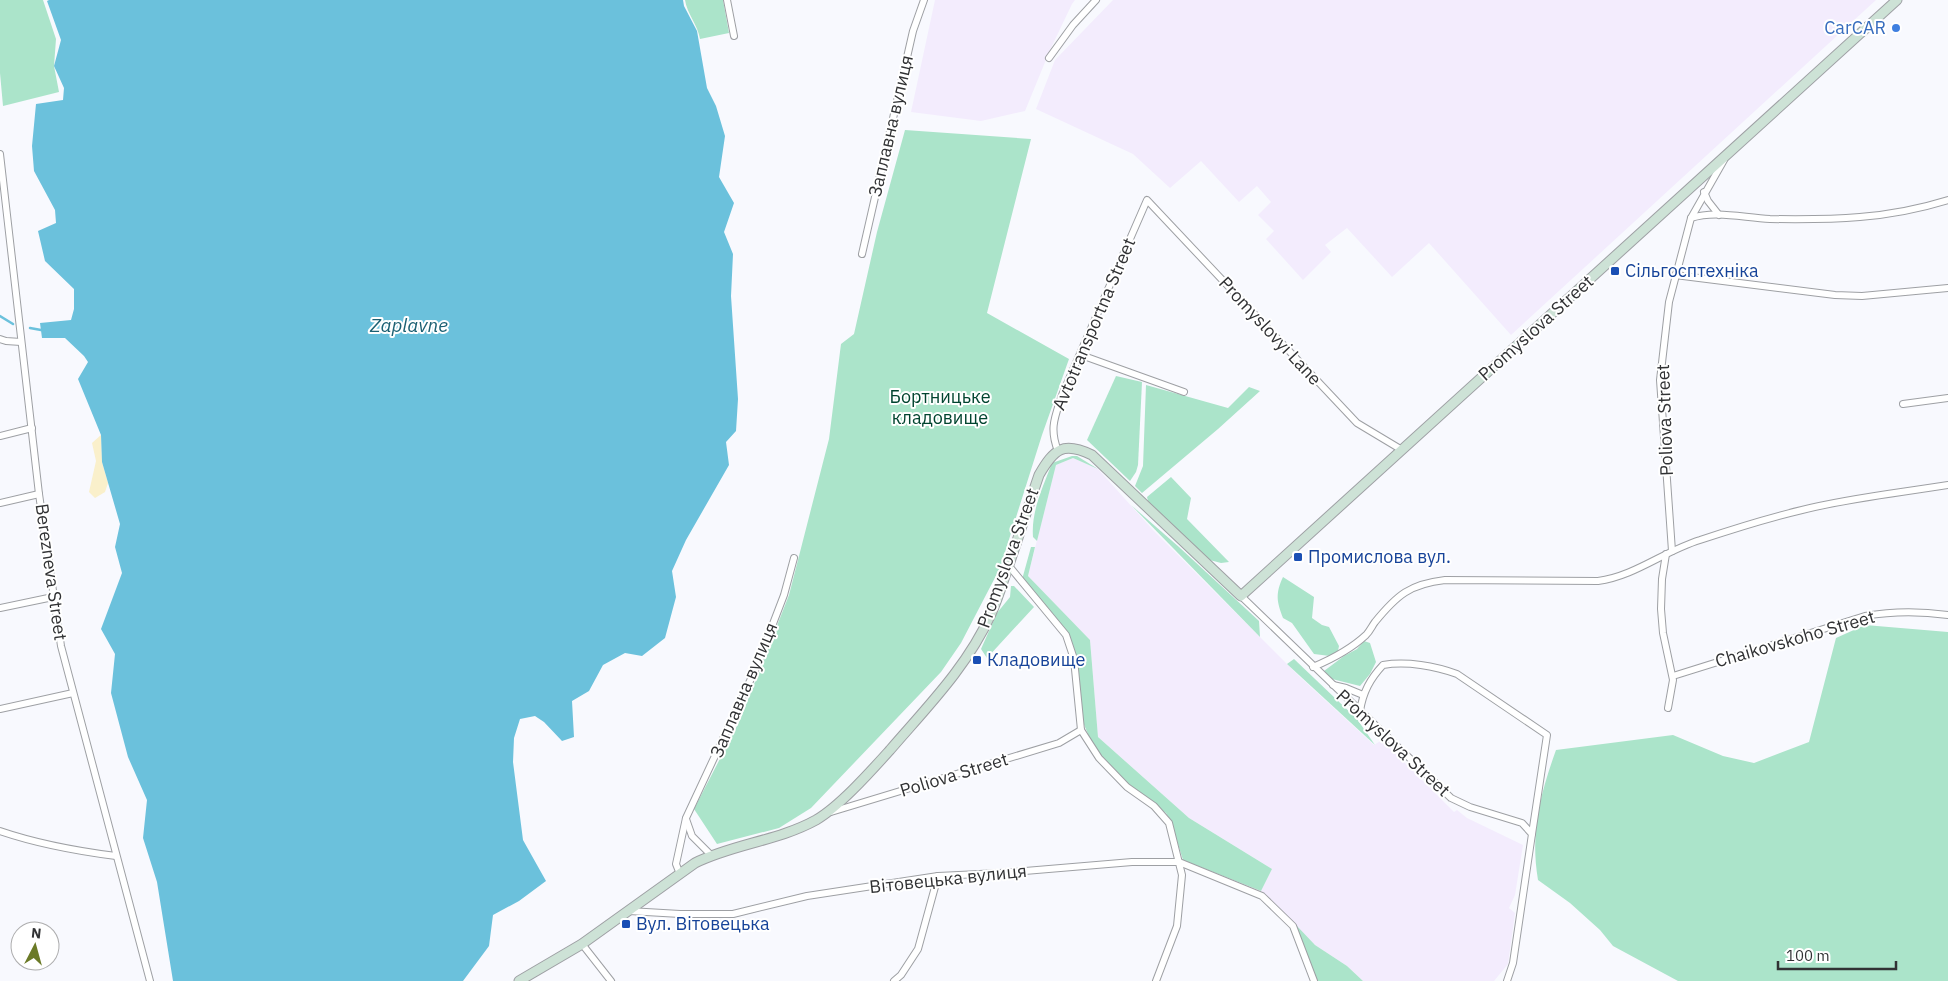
<svg xmlns="http://www.w3.org/2000/svg" width="1948" height="981" viewBox="0 0 1948 981" font-family="'IBM Plex Sans',sans-serif">
  <style>
    .industrial { fill: #f3ecfd }
    .green { fill: #abe4ca }
    .sand { fill: #faf0cb }
    .water { fill: #6bc1dc }
    .lines { fill: none; stroke-linecap: round; stroke-linejoin: round }
    .stream { stroke: #6bc1dc; stroke-width: 2.5 }
    .street-casing { stroke: #9ea0a4; stroke-width: 8 }
    .secondary-casing { stroke: #9ea0a4; stroke-width: 11 }
    .street { stroke: #fff; stroke-width: 6 }
    .secondary { stroke: #cde2d6; stroke-width: 9 }
    .shop-dot { fill: #3f7fe0; stroke: #fff; stroke-width: 2 }
    .transit-dot { fill: #1a4fb4; stroke: #fff; stroke-width: 2 }
    .labels { text-anchor: middle; stroke-width: 4; stroke-linejoin: round; paint-order: stroke }
    .shop-label { font-size: 18px; fill: #366cbe; stroke: #fff; text-anchor: end }
    .street-label { font-size: 18px; fill: #313234; stroke: #fff }
    .transit-label { font-size: 18px; fill: #164399; stroke: #fff; text-anchor: start }
    .park-label { font-size: 18px; fill: #00442f; stroke: #fff }
    .water-label { font-size: 19px; font-style: italic; fill: #1b6073; stroke: #fff }
  </style>
  <rect width="100%" height="100%" fill="#f8f9fe"/>
  <!-- industrial -->
  <g class="industrial">
    <path d="M935 0H1075L1072 4 1050 50 1025 111 981 121 911 112Z"/>
    <path d="M1113 0H1876L1511 335 1429 243 1392 277 1347 228 1325 245 1331 252 1303 280 1266 239 1274 231 1258 215 1271 202 1257 186 1239 202 1201 161 1170 188 1133 154 1036 109 1055 60Z"/>
    <path d="M1073 458 1098 469 1153 530 1300 677 1374 745 1382 740 1454 812 1457 810 1467 818 1523 845 1515 895 1509 908 1515 913 1508 964 1494 981H1363L1347 966 1315 945 1261 891 1272 869 1189 818 1098 737 1090 640 1028 576 1056 465Z"/>
  </g>
  <!-- green -->
  <g class="green">
    <path d="M0 0H43L56 39 54 66 59 92 3 106 0 73Z"/>
    <path d="M685 0H723L729 33 700 39C698 25 687 14 685 0Z"/>
    <path d="M905 130 1031 139 987 313 1069 359 1042 435 1000 568 961 643 941 672 811 808 779 828 717 844 694 809 740 720 789 595 829 439 841 344 854 334 877 232Z"/>
    <path d="M1116 376 1142 382 1138 465 1136 472 1130 481 1087 440Z"/>
    <path d="M1146 385 1228 408 1249 387 1260 391 1218 429 1142 493 1135 486 1143 466Z"/>
    <path d="M1072 456H1077L1098 469 1073 458 1056 465 1037 541 1033 537C1031 511 1043 487 1052 463Z"/>
    <path d="M1171 477 1191 498 1187 519 1229 562 1221 563 1206 559 1149 505 1147 497Z"/>
    <path d="M1131 505 1179 547 1259 621 1260 637Z"/>
    <path d="M1031 547H1035L1028 576 1090 640 1098 737 1189 818 1272 869 1261 891 1183 860 1171 822 1166 813 1128 785 1103 758 1091 741 1082 720 1068 634 1023 580V576Z"/>
    <path d="M1283 577 1314 597 1312 618 1322 625 1329 627 1339 646 1338 651 1330 656 1314 654 1292 623 1283 618C1277 602 1275 594 1283 577Z"/>
    <path d="M1011 586H1014L1034 607 987 658 981 649 997 613 1010 597Z"/>
    <path d="M1865 625 1948 632V981H1678L1613 946 1600 930 1570 903 1538 880C1530 832 1540 795 1556 750L1673 735 1723 756 1754 763 1809 742 1836 638Z"/>
    <path d="M1364 641 1370 643 1376 662 1370 674 1360 686 1332 679 1324 671 1344 656 1357 649Z"/>
    <path d="M1294 659 1357 719 1375 745 1287 664Z"/>
    <path d="M1296 925 1315 945 1347 966 1363 981H1317Z"/>
  </g>
  <!-- sand -->
  <path class="sand" d="M101 435 102 462 108 483 105 492 95 498 89 492 96 461 92 443Z"/>
  <!-- water -->
  <path class="water" d="M49 0H683L684 6 697 31 707 88 716 106 725 136 719 177 734 203 724 232 733 254 731 296 738 399 736 431 726 442 729 465 686 540 672 571 676 597 665 638 642 656 625 653 603 665 589 691 572 701 574 737 562 741 544 722 535 716 520 719 514 738 513 762 523 840 546 881 519 901 493 915 489 946 463 981H173L157 882 143 838 147 800 128 757 111 693 115 654 101 629 122 573 115 547 120 524 102 462 101 435 78 379 88 362 84 356 65 338H42L40 323 71 320 74 309V289L45 261 38 231 56 223 55 210 34 171 32 146 36 104 63 100 64 88 54 66 61 40 47 1Z"/>
  <g class="lines">
    <!-- stream -->
    <g class="stream">
      <path d="M0 316 13 324"/>
      <path d="M30 328 41 330"/>
    </g>
    <!-- street casing -->
    <g class="street-casing">
      <g id="street">
        <path d="M727 0 734 36"/>
        <path d="M1049 58 1073 25 1096 0"/>
        <path d="M0 154 39 494 61 646 150 981"/>
        <path d="M1704 192 1708 201 1719 215"/>
        <path d="M1691 218C1716 210 1744 218 1770 219 1833 220 1887 219 1948 200"/>
        <path d="M862 254 913 31 924 0"/>
        <path d="M1675 275 1835 295 1862 296 1948 288"/>
        <path d="M0 339 6 341 21 342"/>
        <path d="M1081 355 1184 392"/>
        <path d="M1903 404 1948 398"/>
        <path d="M0 436 32 428"/>
        <path d="M1058 451C1049 428 1055 417 1062 395L1147 200 1357 423 1402 450"/>
        <path d="M0 503 39 494"/>
        <path d="M1672 551 1660 380 1669 302 1691 218 1724 160"/>
        <path d="M1666 554 1662 579 1661 609 1663 633 1673 680 1668 708"/>
        <path d="M1009 566 1066 635 1074 659 1081 730 1099 758 1127 787 1154 806 1169 823 1182 875 1177 926 1156 981"/>
        <path d="M1241 596 1451 798 1470 807 1522 823 1532 834 1513 963 1507 981"/>
        <path d="M0 608 53 597"/>
        <path d="M1313 667C1332 659 1351 649 1366 635 1370 631 1372 626 1375 622 1397 595 1410 584 1445 580L1598 581C1635 576 1664 551 1700 540 1733 529 1768 518 1802 510 1850 498 1899 493 1948 485"/>
        <path d="M1673 676 1865 616C1893 611 1919 611 1948 615"/>
        <path d="M1333 685 1346 688 1363 695"/>
        <path d="M0 709 73 693"/>
        <path d="M1360 711C1363 692 1370 679 1383 665 1407 661 1435 666 1457 674L1547 735 1532 834"/>
        <path d="M831 812 1059 743 1081 730"/>
        <path d="M686 819 692 836 711 855"/>
        <path d="M0 831C38 844 77 851 116 856"/>
        <path d="M680 874 676 864 686 818 756 668 784 595 794 558"/>
        <path d="M629 911 680 914H733L807 896 938 876 1000 873 1132 862H1179L1262 896 1293 926 1314 981"/>
        <path d="M582 944 611 981"/>
        <path d="M894 981 901 975 918 949 938 876"/>
      </g>
    </g>
    <!-- secondary casing -->
    <g class="secondary-casing">
      <path id="secondary" d="M519 981 582 944 695 863C733 844 778 841 816 820 840 806 871 771 890 750 927 707 967 667 991 614 996 603 1000 591 1004 579 1016 545 1027 510 1039 475 1054 449 1063 441 1092 455L1241 596 1897 0"/>
    </g>
    <!-- street -->
    <use href="#street" class="street"/>
    <!-- secondary -->
    <use href="#secondary" class="secondary"/>
  </g>
  <!-- markers -->
  <circle class="shop-dot" cx="1896" cy="28" r="5"/>
  <g class="transit-dot">
    <rect x="1610" y="266" width="10" height="10" rx="2.5"/>
    <rect x="1293" y="552" width="10" height="10" rx="2.5"/>
    <rect x="972" y="655" width="10" height="10" rx="2.5"/>
    <rect x="621" y="919" width="10" height="10" rx="2.5"/>
  </g>
  <g class="labels">
    <!-- shop labels -->
    <g class="shop-label">
      <text x="1886" y="34">CarCAR</text>
    </g>
    <!-- street labels -->
    <g class="street-label">
      <text transform="translate(891 126) rotate(-77)" y="6">Заплавна вулиця</text>
      <text transform="translate(1094 324) rotate(-67)" y="6">Avtotransportna Street</text>
      <text transform="translate(1536 328) rotate(-42)" y="6">Promyslova Street</text>
      <text transform="translate(1270 331) rotate(47)" y="6">Promyslovyi Lane</text>
      <text transform="translate(1665 420) rotate(-92)" y="6">Poliova Street</text>
      <text transform="translate(1008 558) rotate(-70)" y="6">Promyslova Street</text>
      <text transform="translate(51 572) rotate(82)" y="6">Berezneva Street</text>
      <text transform="translate(1795 639) rotate(-16)" y="6">Chaikovskoho Street</text>
      <text transform="translate(744 690) rotate(-67)" y="6">Заплавна вулиця</text>
      <text transform="translate(1393 743) rotate(43)" y="6">Promyslova Street</text>
      <text transform="translate(954 775) rotate(-17)" y="6">Poliova Street</text>
      <text transform="translate(948 879) rotate(-6)" y="6">Вітовецька вулиця</text>
    </g>
    <!-- transit labels -->
    <g class="transit-label">
      <text x="1625" y="277">Сільгосптехніка</text>
      <text x="1308" y="563">Промислова вул.</text>
      <text x="987" y="666">Кладовище</text>
      <text x="636" y="930">Вул. Вітовецька</text>
    </g>
    <!-- park labels -->
    <g class="park-label">
      <text x="940" y="403">Бортницьке<tspan x="940" dy="21">кладовище</tspan></text>
    </g>
    <!-- water labels -->
    <g class="water-label">
      <text x="409" y="332">Zaplavne</text>
    </g>
  </g>
  <!-- north arrow -->
  <g transform="translate(35 946) rotate(6)"><circle r="24" fill="#ffffff" stroke="#adadae"/>
  <path d="M0-4L9 19L0 12L-9 19Z" fill="#6b7a27"/>
  <text y="-8" font-size="14" font-weight="bold" text-anchor="middle" fill="#313234">N</text>
  </g>
  <!-- scale -->
  <path d="M1778 961v8h118v-8" fill="none" stroke="#313234" stroke-width="2.5"/>
  <text x="1786" y="961" font-size="15" fill="#313234" stroke="#ffffff" stroke-width="4" paint-order="stroke">100 m</text>
</svg>
